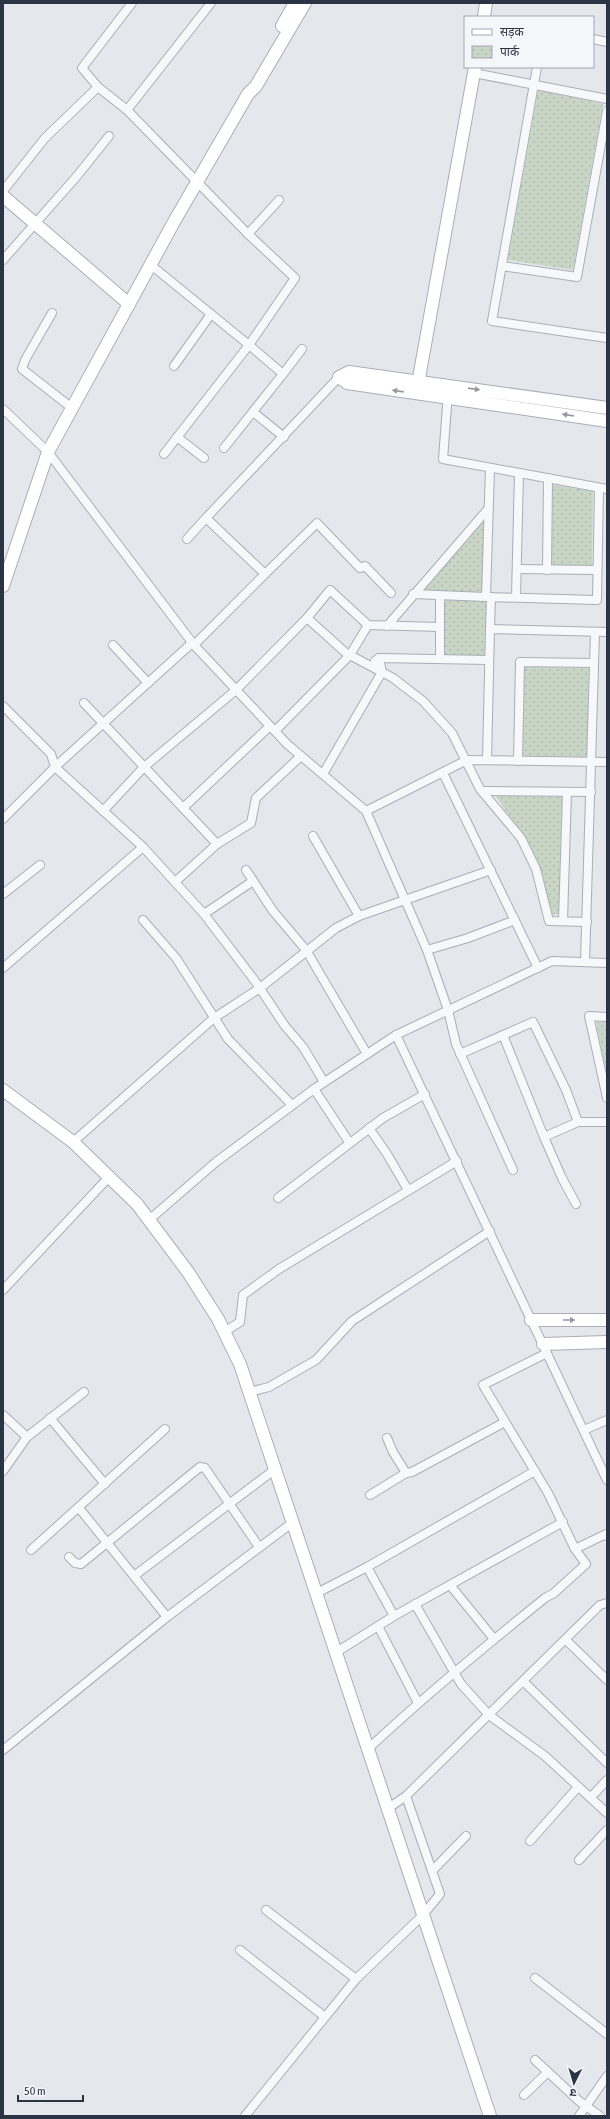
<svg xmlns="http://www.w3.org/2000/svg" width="610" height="2119" viewBox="0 0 610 2119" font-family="'Asap Condensed','Noto Sans Devanagari',sans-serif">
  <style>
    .park { fill: url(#park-dots) }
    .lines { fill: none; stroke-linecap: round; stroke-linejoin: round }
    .street-casing { stroke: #a9aeb7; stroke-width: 10 }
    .secondary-casing { stroke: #a9aeb7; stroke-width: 14 }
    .street { stroke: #f7f8fa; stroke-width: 8 }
    .secondary { stroke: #fff; stroke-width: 12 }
    .oneway { fill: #959aa2 }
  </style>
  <defs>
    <pattern id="park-dots" width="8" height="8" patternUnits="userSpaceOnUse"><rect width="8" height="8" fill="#c9d6c5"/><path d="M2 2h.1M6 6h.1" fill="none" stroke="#adb8ab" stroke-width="1.8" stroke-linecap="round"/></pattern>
  </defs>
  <rect width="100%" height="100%" fill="#e4e7ec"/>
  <!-- park -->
  <g class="park">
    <path d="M538 90 603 104 573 270 508 260Z"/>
    <path d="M553 485 593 491 592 567 551 566Z"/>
    <path d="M484 519 482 593 423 591Z"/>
    <path d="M444 600 488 601 486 656 443 655Z"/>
    <path d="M524 667 589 668 587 757 522 756Z"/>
    <path d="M495 795 562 797 559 915 551 914 535 855Z"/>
    <path d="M596 1022H607V1076Z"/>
  </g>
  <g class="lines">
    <!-- street casing -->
    <g class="street-casing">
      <g id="street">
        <path d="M132 3 82 68 98 87 127 110 248 234"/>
        <path d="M593 39 607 42"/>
        <path d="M537 67 492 321 607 338"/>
        <path d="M474 73 607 99"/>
        <path d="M127 110 211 3"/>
        <path d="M3 191 45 138 98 87"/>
        <path d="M3 260 77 176 109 136"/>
        <path d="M151 265 249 345 164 454"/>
        <path d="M502 266 577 277 607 111"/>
        <path d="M52 313 25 360 22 369 72 408"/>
        <path d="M174 366 211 314"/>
        <path d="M283 374 302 349"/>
        <path d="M339 377 206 518 265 574 194 645 287 744 366 811 467 760 607 762"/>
        <path d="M448 393 443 459 607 489"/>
        <path d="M3 409 48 452 194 645"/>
        <path d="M253 412 284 437"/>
        <path d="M177 437 204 458"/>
        <path d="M224 448 283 374 249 345 295 278 248 234 279 200"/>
        <path d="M187 539 206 518"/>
        <path d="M517 569 597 570"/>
        <path d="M547 570 548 478"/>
        <path d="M265 574 317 523 360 568 365 566 391 593"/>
        <path d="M413 594 486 597 490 468"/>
        <path d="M486 597 597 600 599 488"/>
        <path d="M516 597 519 473"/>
        <path d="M307 618 330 590 368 625 440 627"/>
        <path d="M387 626 488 509"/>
        <path d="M490 629 491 597"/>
        <path d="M192 643 55 767 143 847 204 914 253 881"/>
        <path d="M113 645 148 683"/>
        <path d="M440 659V596"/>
        <path d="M375 661 379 658 489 660"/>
        <path d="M84 703 183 808 270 726"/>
        <path d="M3 706 51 754 55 767 3 819"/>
        <path d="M275 731 350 655 368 625"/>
        <path d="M487 760 490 629 607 632"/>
        <path d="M518 761 520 662 594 663"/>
        <path d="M443 773 538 968"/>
        <path d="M323 774 382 672 379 658"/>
        <path d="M482 791 591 792"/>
        <path d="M183 808 217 844"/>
        <path d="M103 811 144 767 236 690 307 618 346 653 393 678 423 701 452 733 480 789 521 838 536 869 549 921 587 922"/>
        <path d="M366 811 427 950 448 1010 456 1044 513 1170"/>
        <path d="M313 836 359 916"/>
        <path d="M246 870 273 911 306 950 367 1054"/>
        <path d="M175 882 217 844 251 823 256 798 301 756"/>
        <path d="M3 894 40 865"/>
        <path d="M204 914 255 981 285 1026 303 1047 324 1082"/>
        <path d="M143 920 176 958 228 1039 292 1105"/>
        <path d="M563 921 567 792"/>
        <path d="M427 950 468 938 515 920"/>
        <path d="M585 962 595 632"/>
        <path d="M607 963 552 961 396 1035 607 1480"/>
        <path d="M3 968 143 847"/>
        <path d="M607 1017 589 1016 607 1098"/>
        <path d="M503 1035 544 1137"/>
        <path d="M460 1054 533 1022 566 1090 578 1122H607"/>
        <path d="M314 1089 349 1142"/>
        <path d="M369 1128 387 1154 408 1190"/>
        <path d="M73 1142 214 1018 260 988 336 928 359 916 491 870"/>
        <path d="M278 1198 383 1118 425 1094"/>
        <path d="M576 1204 562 1178 544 1137 578 1122"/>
        <path d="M149 1220 216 1162 314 1089 396 1035"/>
        <path d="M3 1290 109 1177"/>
        <path d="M224 1332 240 1322 243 1295 279 1269 457 1161"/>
        <path d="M249 1392 269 1387 316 1360 352 1321 490 1231"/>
        <path d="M3 1415 27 1437"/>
        <path d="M50 1418 105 1484"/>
        <path d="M584 1430 607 1420"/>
        <path d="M387 1438 393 1452 406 1473"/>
        <path d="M3 1471 27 1437 84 1392"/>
        <path d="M535 1471 367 1567 394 1616 563 1522"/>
        <path d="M370 1495 406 1473 412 1472 505 1422"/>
        <path d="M79 1508 167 1617"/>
        <path d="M575 1549 606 1534 607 1536"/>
        <path d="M31 1550 165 1429"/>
        <path d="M69 1557 75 1563 81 1564 200 1467 205 1468 259 1547"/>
        <path d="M134 1576 274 1470"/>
        <path d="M450 1585 494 1639"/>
        <path d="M315 1594 367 1567"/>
        <path d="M415 1604 461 1684 489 1715 545 1756 607 1813"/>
        <path d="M378 1626 418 1703"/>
        <path d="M566 1640 607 1680"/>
        <path d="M335 1653 394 1616"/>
        <path d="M524 1682 607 1763"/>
        <path d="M3 1750 167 1617 292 1523"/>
        <path d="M367 1750C424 1696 484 1647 545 1598L554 1593 586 1564 575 1549 548 1493 483 1385 547 1353"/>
        <path d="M591 1797 607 1780"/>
        <path d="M387 1809 406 1796"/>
        <path d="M530 1841 578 1787"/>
        <path d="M579 1860 607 1830"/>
        <path d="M433 1870 466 1836"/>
        <path d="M266 1910 356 1979"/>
        <path d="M240 1950 325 2017"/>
        <path d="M535 1978 607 2034"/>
        <path d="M535 2060 579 2101 600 2116"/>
        <path d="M524 2095 548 2072"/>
        <path d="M245 2116 356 1979 423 1915 440 1894 406 1796 600 1605 607 1603"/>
        <path d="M579 2116 607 2076"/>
      </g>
    </g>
    <!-- secondary casing -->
    <g class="secondary-casing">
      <g id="secondary">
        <path d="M484 17 486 3"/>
        <path d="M282 26 295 3"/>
        <path d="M3 196 129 304"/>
        <path d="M417 389 475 67"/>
        <path d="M607 408 349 372 339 377 347 383 607 421"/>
        <path d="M3 586 48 452 175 220 248 94 256 86 305 3"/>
        <path d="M3 1090 73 1142 137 1204 188 1272 218 1319 240 1364 490 2116"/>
        <path d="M531 1320H607"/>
        <path d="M543 1344 607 1342"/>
      </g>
    </g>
    <!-- street -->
    <use href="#street" class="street"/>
    <!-- secondary -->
    <use href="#secondary" class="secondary"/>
  </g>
  <!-- one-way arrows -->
  <defs><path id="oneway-solid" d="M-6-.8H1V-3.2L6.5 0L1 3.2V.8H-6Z"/></defs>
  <g class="oneway">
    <use href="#oneway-solid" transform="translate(474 389) rotate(8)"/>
    <use href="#oneway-solid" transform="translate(398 391) rotate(-172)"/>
    <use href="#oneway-solid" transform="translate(568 415) rotate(-172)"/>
    <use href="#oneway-solid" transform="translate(569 1320)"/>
  </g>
  <!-- border -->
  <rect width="610" height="2119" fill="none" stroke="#2b3445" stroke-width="8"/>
  <!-- legend -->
  <rect x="464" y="16" width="130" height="52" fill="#f4f6f9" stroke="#a4a8b1"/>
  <rect x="472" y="29" width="20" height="6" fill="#ffffff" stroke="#a4a8b1"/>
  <text x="500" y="36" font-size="12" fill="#2b3445">सड़क</text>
  <rect x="472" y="46" width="20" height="12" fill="url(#park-dots)" stroke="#a4a8b1"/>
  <text x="500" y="56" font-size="12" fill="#2b3445">पार्क</text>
  <!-- north arrow -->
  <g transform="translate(574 2083) rotate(185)" stroke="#f4f6f9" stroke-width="3" paint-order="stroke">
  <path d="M0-3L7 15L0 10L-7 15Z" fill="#2b3445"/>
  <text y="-6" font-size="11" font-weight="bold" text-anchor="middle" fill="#2b3445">उ</text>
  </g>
  <!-- scale -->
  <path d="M18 2095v6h65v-6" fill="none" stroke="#2b3445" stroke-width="2"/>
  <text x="24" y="2095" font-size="12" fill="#2b3445" stroke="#f4f6f9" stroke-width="3" paint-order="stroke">50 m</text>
</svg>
